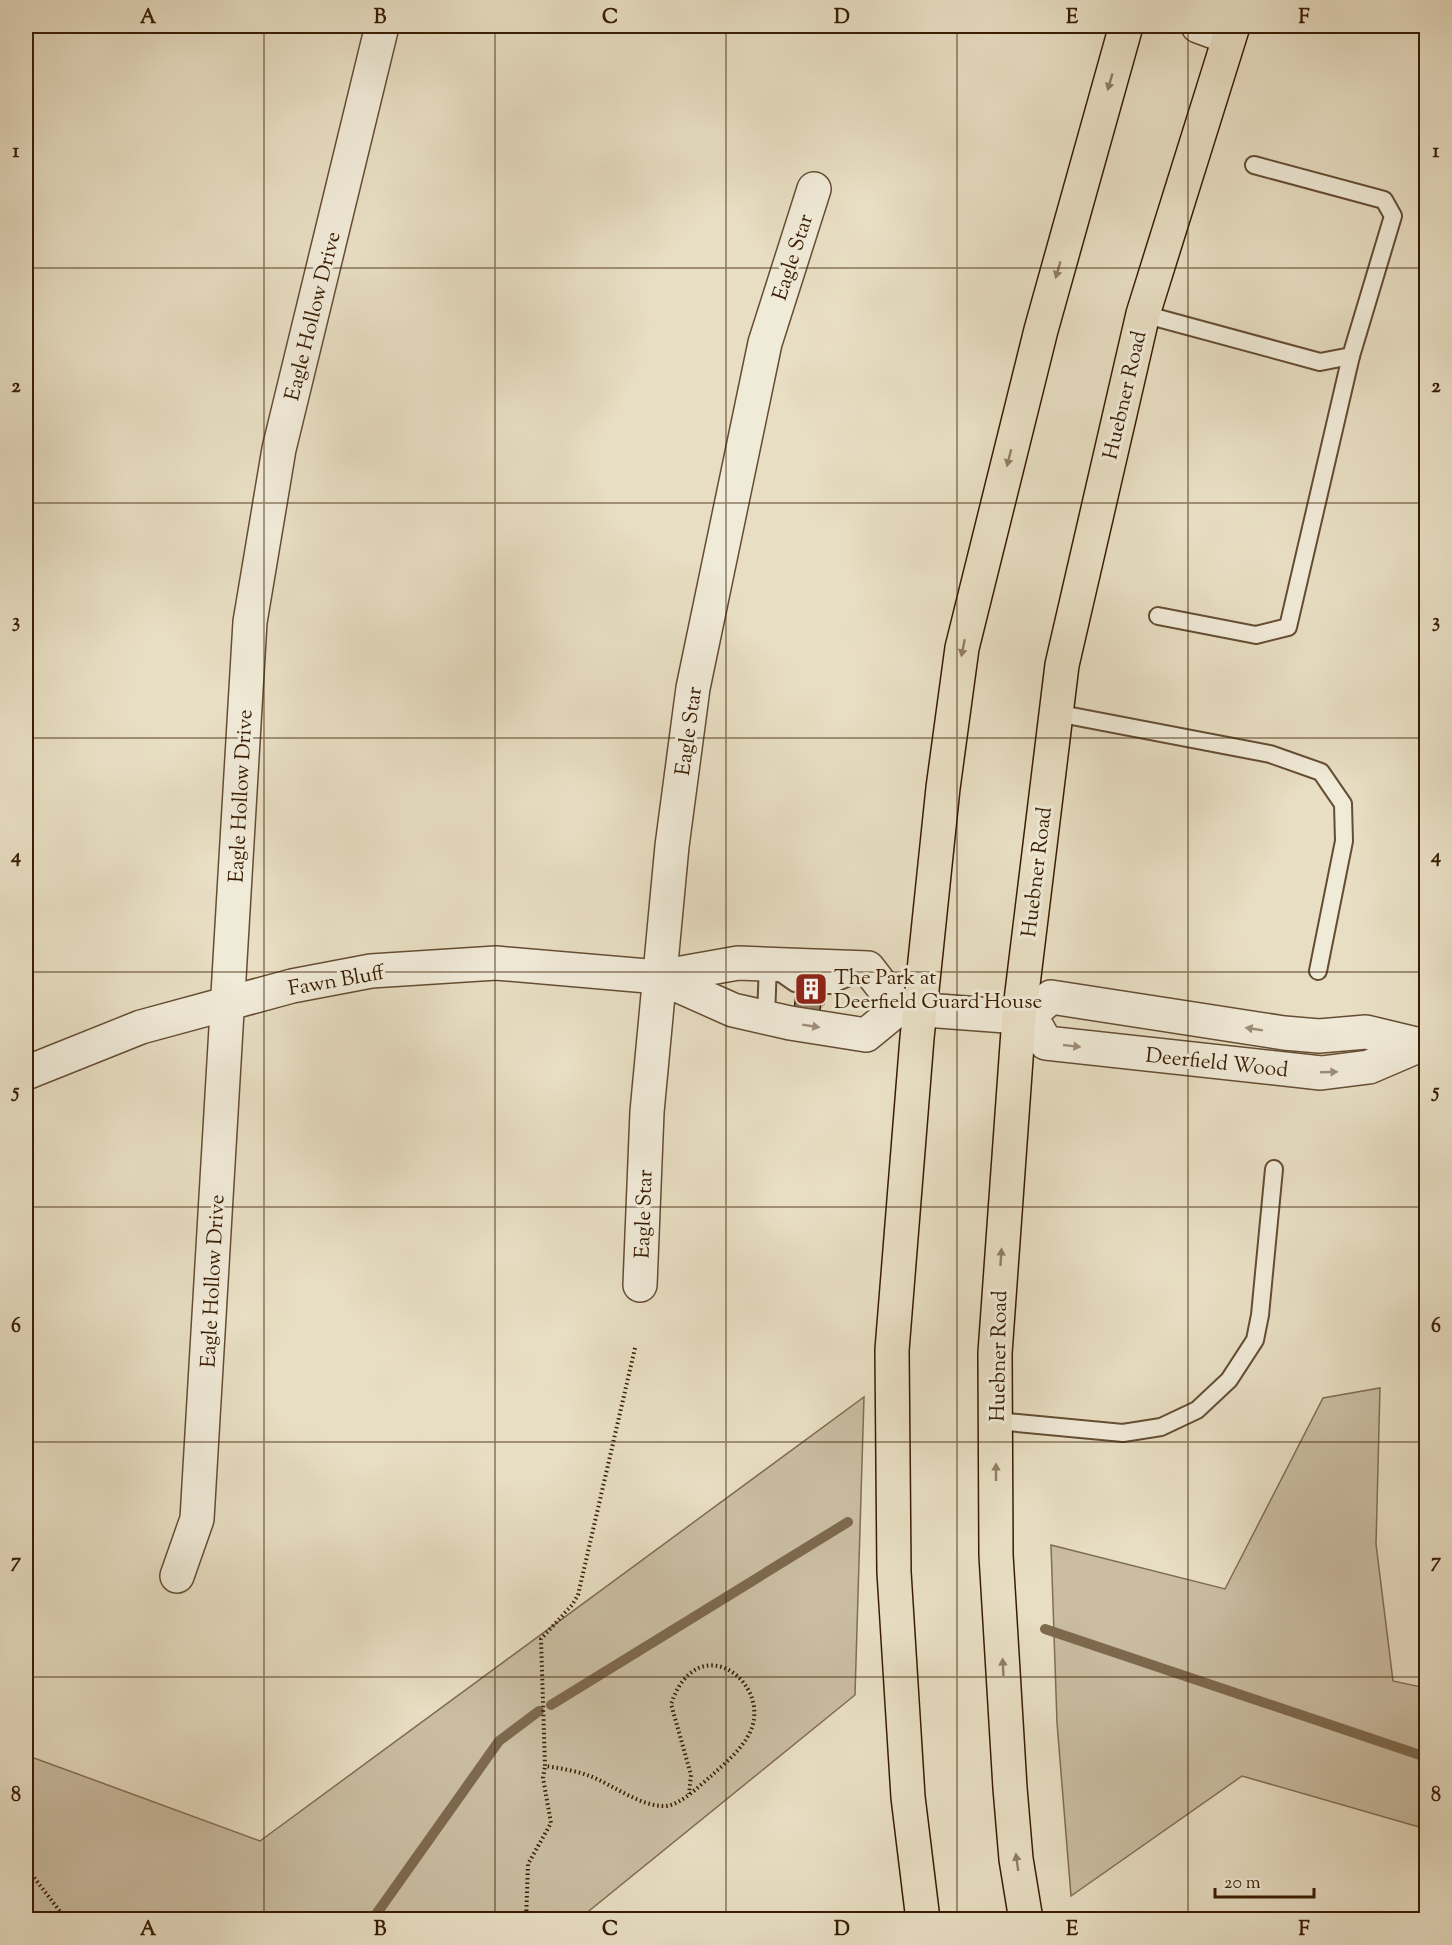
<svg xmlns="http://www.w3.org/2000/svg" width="1452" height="1945" viewBox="0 0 1452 1945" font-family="'Sorts Mill Goudy',serif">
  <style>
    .green { fill: #cabda2; stroke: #826d52; stroke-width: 1.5 }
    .shadow { fill: #0003 }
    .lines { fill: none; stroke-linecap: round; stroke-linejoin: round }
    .stream { stroke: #7e694e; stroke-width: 10 }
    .building { fill: #948166; stroke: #391d02; stroke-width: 1.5 }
    .service-casing { stroke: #654d32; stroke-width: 20 }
    .minor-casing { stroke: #654d32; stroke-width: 36 }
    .primary-casing { stroke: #391d02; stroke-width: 36 }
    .path { stroke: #391d02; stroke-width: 4; stroke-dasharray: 1.5 3; stroke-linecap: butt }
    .service { stroke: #f0ead8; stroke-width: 16 }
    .minor { stroke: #f0ead8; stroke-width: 33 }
    .primary { stroke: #e8dec3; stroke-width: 33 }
    .oneway { fill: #907e62 }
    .oneway2 { fill: #9e8e78 }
    .grid { fill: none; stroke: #391d02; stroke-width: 1.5; stroke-opacity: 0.55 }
    .labels { text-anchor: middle; stroke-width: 6; stroke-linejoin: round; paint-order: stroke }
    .street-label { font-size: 21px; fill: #391d02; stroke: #f0ead8 }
    .poi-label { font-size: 21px; fill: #391d02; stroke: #f0ead8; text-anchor: start }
    .neatline { fill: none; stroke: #391d02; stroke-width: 2 }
    .grid-label { font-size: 20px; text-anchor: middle; font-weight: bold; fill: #391d02 }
  </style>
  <rect width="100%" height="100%" fill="#e8dec3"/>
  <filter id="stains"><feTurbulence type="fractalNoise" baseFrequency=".00333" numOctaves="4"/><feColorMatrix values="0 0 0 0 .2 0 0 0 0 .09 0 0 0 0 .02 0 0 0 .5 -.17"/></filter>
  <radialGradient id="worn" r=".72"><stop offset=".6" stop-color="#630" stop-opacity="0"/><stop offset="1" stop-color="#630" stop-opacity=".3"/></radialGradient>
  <!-- green -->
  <g class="green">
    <path d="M1380 1388 1376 1544 1393 1681 1426 1688V1829L1242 1776 1071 1896 1057 1723 1051 1545 1225 1589 1323 1398Z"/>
    <path d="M864 1397 855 1695 579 1919H26V1755L260 1841Z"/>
  </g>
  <!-- shadow -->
  <path class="shadow" d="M802 990 826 992 825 1005 819 1010 797 995Z"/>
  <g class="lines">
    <!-- stream -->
    <g class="stream">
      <path d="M1045 1629 1426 1757"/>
      <path d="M551 1705 848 1522"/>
      <path d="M372 1920 499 1741 539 1711"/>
    </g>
  </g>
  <!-- building -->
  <path class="building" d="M806 972 818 973 816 996 821 997 820 1011 794 1010 796 994 804 995Z"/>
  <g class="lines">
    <!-- service casing -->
    <g class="service-casing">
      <g id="service">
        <path d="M1143 314 1320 362 1351 356 1393 216 1384 200 1254 165"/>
        <path d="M1158 616 1256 635 1288 627 1351 356"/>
        <path d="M1056 713 1270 754 1321 772 1343 804 1344 841 1318 971"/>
        <path d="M775 969 795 983 805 984"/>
        <path d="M817 985H830L854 975"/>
        <path d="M766 1017 768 964"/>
        <path d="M996 1421 1123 1433 1161 1427 1197 1410 1229 1380 1255 1340 1260 1315 1274 1169"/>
      </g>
    </g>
    <!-- minor casing -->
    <g class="minor-casing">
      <g id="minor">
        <path d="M1198 26 1228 37"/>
        <path d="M659 977 733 1010 790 1023 866 1035 899 1008"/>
        <path d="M1030 1015 1046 1043 1321 1073 1369 1067 1425 1043"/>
        <path d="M26 1073 141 1027 292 986 371 971 496 963 659 977 738 963 868 968 899 1008 1019 1017 1030 1015 1051 997 1284 1033 1319 1036 1366 1032 1416 1044"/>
        <path d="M640 1285 647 1112 672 846 693 688 765 343 814 189"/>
        <path d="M177 1576 197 1519 250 622 279 449 382 26"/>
      </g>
    </g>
    <!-- primary casing -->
    <g class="primary-casing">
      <g id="primary">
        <path d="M923 1920 908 1797 894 1572 892 1350 917 1038 943 788 962 648 1041 330 1126 26"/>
        <path d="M1026 1920 1016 1859 1010 1788 996 1555 995 1353 1019 1017 1062 665 1143 314 1233 26"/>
      </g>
    </g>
    <!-- path -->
    <g class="path">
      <path d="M635 1348 578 1595 572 1605 541 1639 545 1766C560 1768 576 1771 590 1776 613 1785 641 1807 666 1806 682 1804 699 1786 711 1776 724 1764 739 1752 748 1736 777 1687 699 1623 671 1704L691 1775 689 1794"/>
      <path d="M26 1867 62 1914 71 1920"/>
      <path d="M526 1920 528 1864 551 1823 543 1778 545 1766"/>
    </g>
    <!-- service -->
    <use href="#service" class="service"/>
    <!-- minor -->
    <use href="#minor" class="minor"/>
    <!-- primary -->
    <use href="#primary" class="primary"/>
  </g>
  <!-- one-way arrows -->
  <defs><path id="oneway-solid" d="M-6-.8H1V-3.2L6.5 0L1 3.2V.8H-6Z" transform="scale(1.5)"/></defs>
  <g class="oneway">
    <use href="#oneway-solid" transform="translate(1110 82) rotate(106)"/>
    <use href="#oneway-solid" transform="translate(1058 270) rotate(106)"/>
    <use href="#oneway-solid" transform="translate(1009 458) rotate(104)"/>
    <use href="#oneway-solid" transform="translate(963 648) rotate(101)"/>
    <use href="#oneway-solid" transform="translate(1001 1257) rotate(-86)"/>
    <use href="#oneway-solid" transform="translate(996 1472) rotate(-90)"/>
    <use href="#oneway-solid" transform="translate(1003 1667) rotate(-93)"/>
    <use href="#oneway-solid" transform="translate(1017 1862) rotate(-98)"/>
  </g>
  <g class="oneway2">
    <use href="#oneway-solid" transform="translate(811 1026) rotate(9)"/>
    <use href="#oneway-solid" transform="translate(1254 1029) rotate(-171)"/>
    <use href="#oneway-solid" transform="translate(1072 1046) rotate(6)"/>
    <use href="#oneway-solid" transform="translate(1329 1072) rotate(-2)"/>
  </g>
  <!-- grid -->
  <path class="grid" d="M264 26V1920M495 26V1920M726 26V1920M957 26V1920M1188 26V1920M26 268H1426M26 503H1426M26 738H1426M26 972H1426M26 1207H1426M26 1442H1426M26 1677H1426"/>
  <!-- icons -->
  <defs>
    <g id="building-square" transform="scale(1.725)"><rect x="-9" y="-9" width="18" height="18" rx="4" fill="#8f2418" stroke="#f0ead8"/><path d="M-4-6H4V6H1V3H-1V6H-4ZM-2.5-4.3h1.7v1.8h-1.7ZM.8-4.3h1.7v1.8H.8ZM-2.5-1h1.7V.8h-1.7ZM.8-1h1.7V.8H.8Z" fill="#fff"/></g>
  </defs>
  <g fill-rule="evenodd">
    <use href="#building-square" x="811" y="989"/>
  </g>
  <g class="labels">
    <!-- street labels -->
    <g class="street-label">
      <text transform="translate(792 257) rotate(-72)" y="7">Eagle Star</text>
      <text transform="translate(312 316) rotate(-76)" y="7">Eagle Hollow Drive</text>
      <text transform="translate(1124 395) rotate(-77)" y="7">Huebner Road</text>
      <text transform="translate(688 731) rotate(-82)" y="7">Eagle Star</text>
      <text transform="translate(240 796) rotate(-87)" y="7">Eagle Hollow Drive</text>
      <text transform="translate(1036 872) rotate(-83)" y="7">Huebner Road</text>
      <text transform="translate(336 980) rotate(-10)" y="7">Fawn Bluff</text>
      <text transform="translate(1217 1062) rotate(6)" y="7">Deerfield Wood</text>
      <text transform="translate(643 1214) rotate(-88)" y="7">Eagle Star</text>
      <text transform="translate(212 1281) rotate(-87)" y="7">Eagle Hollow Drive</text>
      <text transform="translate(998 1356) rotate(-89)" y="7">Huebner Road</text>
    </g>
    <!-- poi labels -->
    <g class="poi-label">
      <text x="834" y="984">The Park at<tspan x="834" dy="24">Deerfield Guard House</tspan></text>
    </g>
  </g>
  <!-- margin -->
  <rect width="1452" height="1945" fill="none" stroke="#e8dec3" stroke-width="66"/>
  <!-- scale -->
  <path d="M1215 1888v9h99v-9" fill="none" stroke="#391d02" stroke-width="3"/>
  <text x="1224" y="1888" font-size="18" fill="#391d02" stroke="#f0ead8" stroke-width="4.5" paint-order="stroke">20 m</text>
  <rect x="33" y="33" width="1386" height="1879" class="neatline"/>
  <g class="grid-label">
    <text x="148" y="23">A</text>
    <text x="380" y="23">B</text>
    <text x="610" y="23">C</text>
    <text x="842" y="23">D</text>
    <text x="1072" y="23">E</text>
    <text x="1304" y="23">F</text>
    <text x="16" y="157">1</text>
    <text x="1436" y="157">1</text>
    <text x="16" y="392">2</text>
    <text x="1436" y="392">2</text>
    <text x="16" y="627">3</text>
    <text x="1436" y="627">3</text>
    <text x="16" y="862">4</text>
    <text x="1436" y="862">4</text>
    <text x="16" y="1097">5</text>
    <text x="1436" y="1097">5</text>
    <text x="16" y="1332">6</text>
    <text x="1436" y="1332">6</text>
    <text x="16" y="1567">7</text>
    <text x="1436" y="1567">7</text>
    <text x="16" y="1801">8</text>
    <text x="1436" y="1801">8</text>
    <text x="148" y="1935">A</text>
    <text x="380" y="1935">B</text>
    <text x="610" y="1935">C</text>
    <text x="842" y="1935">D</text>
    <text x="1072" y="1935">E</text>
    <text x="1304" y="1935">F</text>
  </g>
  <rect width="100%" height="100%" filter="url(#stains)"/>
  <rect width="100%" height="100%" fill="url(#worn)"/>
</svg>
